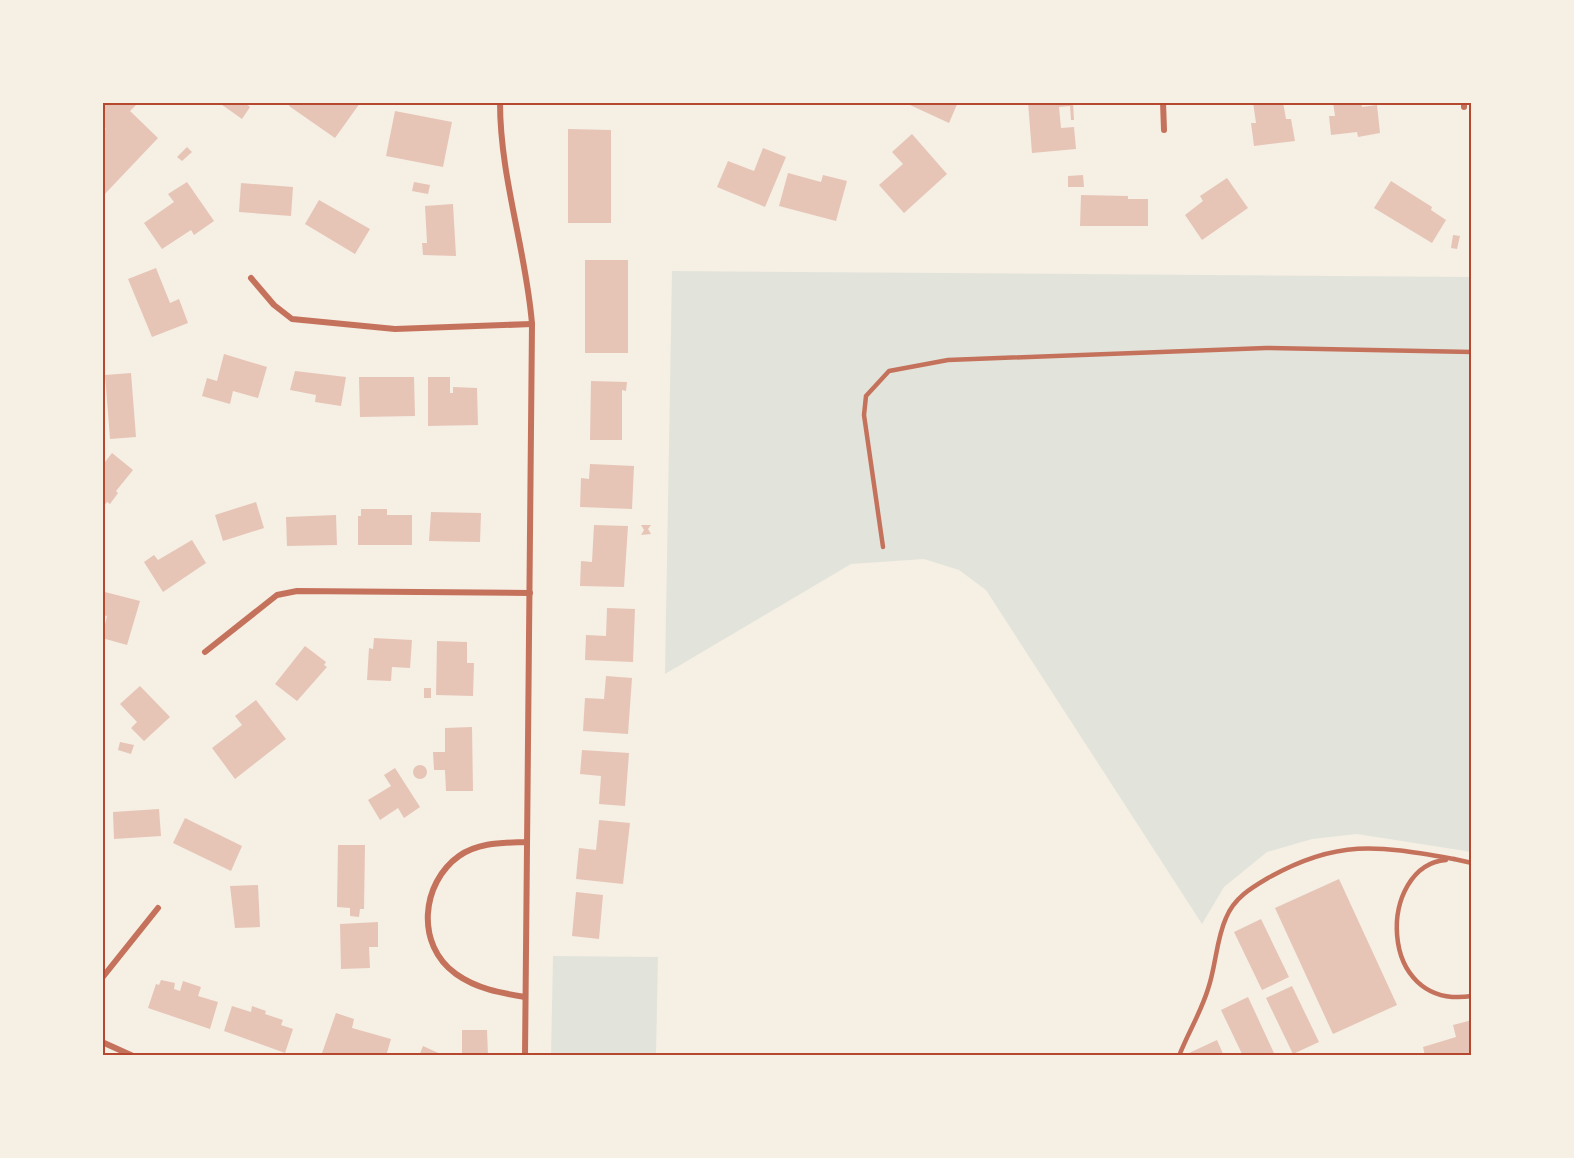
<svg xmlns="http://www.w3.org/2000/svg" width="1574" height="1158" viewBox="0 0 1574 1158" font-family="'Work Sans',sans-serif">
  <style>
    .green { fill: #e2e4dc }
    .building { fill: #e6c5b7 }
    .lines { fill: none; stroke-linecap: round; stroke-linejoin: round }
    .service { stroke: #c5725c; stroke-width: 4.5 }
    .minor { stroke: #c5725c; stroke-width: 6 }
    .neatline { fill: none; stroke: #b5482f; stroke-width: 2 }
  </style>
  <rect width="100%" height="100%" fill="#f6efe4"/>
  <!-- green -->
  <g class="green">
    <path d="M672 271 1472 277V852L1357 834 1312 839 1267 852 1224 887 1202 924 986 590 959 570 924 559 851 564 665 674Z"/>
    <path d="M553 956 658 957 656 1056H551Z"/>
  </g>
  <!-- building -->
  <g class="building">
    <path d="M102 102H139L130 111 158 138 102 197V133L106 129 102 125Z"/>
    <path d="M218 102H244L250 107 242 119Z"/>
    <path d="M292 102H359L360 103 335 138 289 106Z"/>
    <path d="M912 102H958L949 123 910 105Z"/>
    <path d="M1028 102H1073L1074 120H1071L1070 106 1059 107 1061 128 1074 127 1076 149 1032 153Z"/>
    <path d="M1253 102H1283L1286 119H1291L1295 141 1254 146 1251 123H1256Z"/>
    <path d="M1333 102H1361L1362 107 1377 105 1380 133 1358 137 1357 132 1331 135 1329 116H1335Z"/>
    <path d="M395 111 452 122 443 167 386 156Z"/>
    <path d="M568 129 611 130V223H568Z"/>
    <path d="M912 134 947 174 904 213 879 185 903 164 892 152Z"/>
    <path d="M187 147 192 152 182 161 177 157Z"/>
    <path d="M763 148 786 157 765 207 717 187 728 161 754 171Z"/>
    <path d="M788 173 821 182 823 175 847 181 836 221 779 206Z"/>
    <path d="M1083 175 1084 187H1068V176Z"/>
    <path d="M1227 178 1248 208 1202 240 1185 215 1203 201 1200 196Z"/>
    <path d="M1391 181 1432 207 1431 210 1446 220 1432 243 1374 208Z"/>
    <path d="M187 182 214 221 194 235 191 230 162 249 144 223 174 202 168 194Z"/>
    <path d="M414 182 430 185 428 194 412 191Z"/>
    <path d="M241 183 293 187 291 216 239 212Z"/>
    <path d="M1081 195 1128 196V199H1148V226H1080Z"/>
    <path d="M319 200 370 229 355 254 305 224Z"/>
    <path d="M453 204 456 256 423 255 422 243H427L425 206Z"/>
    <path d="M1453 235 1460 236 1457 249 1451 248Z"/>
    <rect x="585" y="260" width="43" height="93"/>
    <path d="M156 268 170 303 179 299 188 323 152 337 128 279Z"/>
    <path d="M224 354 267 367 258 398 233 391 230 404 202 396 207 378 217 381Z"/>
    <path d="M295 371 346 377 341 406 315 402 316 395 290 390Z"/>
    <path d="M131 373 136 437 110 439 105 375Z"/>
    <path d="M359 377H414L415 416 360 417Z"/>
    <path d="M428 377H450V393H453V387L477 388 478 425 428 426Z"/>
    <path d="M591 381 627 382 626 391 622 390V440H590Z"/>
    <path d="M112 453 133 470 116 491 118 493 110 504 107 502 102 508V466Z"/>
    <path d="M590 464 634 466 632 509 580 507 581 478 589 479Z"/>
    <path d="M256 502 264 528 223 541 215 515Z"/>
    <path d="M361 509H387V515H412V545H358V516H361Z"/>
    <path d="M431 512 481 513 480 542 429 541Z"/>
    <path d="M336 515 337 545 287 546 286 517Z"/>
    <path d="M594 525 628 526 624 587 580 586 581 561 592 562Z"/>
    <path d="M641 525H651L648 529 651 534 641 535 644 530Z"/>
    <path d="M192 540 206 563 163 592 144 562 154 555 158 560Z"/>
    <path d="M105 592 140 601 127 645 102 638 107 616 102 615Z"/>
    <path d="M607 608 635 609 633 662 585 660 586 635 606 636Z"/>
    <path d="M374 638 412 640 410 668 392 667 391 681 367 680 369 648 373 649Z"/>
    <path d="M437 641 467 642V663H474L473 696 436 695Z"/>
    <path d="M305 646 326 662 324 665 327 667 297 701 275 684Z"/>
    <path d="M606 676 632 678 628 734 583 731 585 698 604 699Z"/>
    <path d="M140 686 170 717 144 741 131 728 137 722 120 704Z"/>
    <rect x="424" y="688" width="7" height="10"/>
    <path d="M256 700 286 739 235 779 212 748 242 725 235 716Z"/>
    <path d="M472 727 473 791H446L445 770H434L433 752H445V728Z"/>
    <path d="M120 742 134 745 131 754 118 750Z"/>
    <path d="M582 750 629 753 625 806 599 804 601 776 580 774Z"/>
    <circle cx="420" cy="772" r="7"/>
    <path d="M395 768 420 807 404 818 398 808 380 820 368 800 391 786 384 775Z"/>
    <path d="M159 809 161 836 114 839 113 812Z"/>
    <path d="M185 818 242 846 231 871 173 843Z"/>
    <path d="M599 820 630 823 623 884 576 879 579 848 596 850Z"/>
    <path d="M338 845H365L364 909H360L359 917 350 916V908L337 907Z"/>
    <path d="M1339 879 1397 1005 1333 1034 1275 908Z"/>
    <path d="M258 885 260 927 235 928 230 886Z"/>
    <path d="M576 892 603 895 599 939 572 936Z"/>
    <path d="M1261 919 1289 977 1262 990 1234 932Z"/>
    <path d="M378 922V947H369L370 968 341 969 340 924Z"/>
    <path d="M161 980 175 983 174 989 180 991 183 981 201 987 198 996 218 1002 210 1029 148 1008 156 984 159 985Z"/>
    <path d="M1292 986 1319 1042 1293 1054 1266 998Z"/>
    <path d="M1248 997 1274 1053 1268 1056H1243L1221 1010Z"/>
    <path d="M232 1006 251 1012 252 1006 266 1011 265 1014 283 1020 281 1025 293 1029 285 1053 224 1031Z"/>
    <path d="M336 1013 354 1019 352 1028 391 1039 386 1056H321Z"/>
    <path d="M1472 1020V1056H1425L1423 1047 1456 1037 1453 1025Z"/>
    <path d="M462 1030H487L488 1056H462Z"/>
    <path d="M1217 1040 1224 1056H1191L1189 1053Z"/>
    <path d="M423 1046 445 1056H419Z"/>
  </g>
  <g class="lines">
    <!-- service -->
    <g class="service">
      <path d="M883 547 864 415 866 396 889 371 948 360 1266 348 1472 352"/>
      <path d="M1454 859 1472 863"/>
      <path d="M1446 860C1378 865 1375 1011 1472 996"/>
      <path d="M1179 1056C1188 1033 1201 1012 1208 989 1216 966 1216 940 1226 918 1234 898 1251 888 1268 878 1339 838 1379 846 1454 859"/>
    </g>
    <!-- minor -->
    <g class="minor">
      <path d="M500 102C500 178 526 249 532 324L525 1056"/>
      <path d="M1163 102 1164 130"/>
      <path d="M1464 102V107"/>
      <path d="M251 278 274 305 292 319 395 329 532 324"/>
      <path d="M205 652 277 595 297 591 530 593"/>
      <path d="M102 978 158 908"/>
      <path d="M525 997C501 993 477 989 456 974 415 945 421 883 459 856 479 842 503 843 526 842"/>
      <path d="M102 1042 133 1056"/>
    </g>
  </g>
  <!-- border -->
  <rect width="1574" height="1158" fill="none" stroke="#f6efe4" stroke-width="207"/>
  <rect x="104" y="104" width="1366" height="950" class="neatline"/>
</svg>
